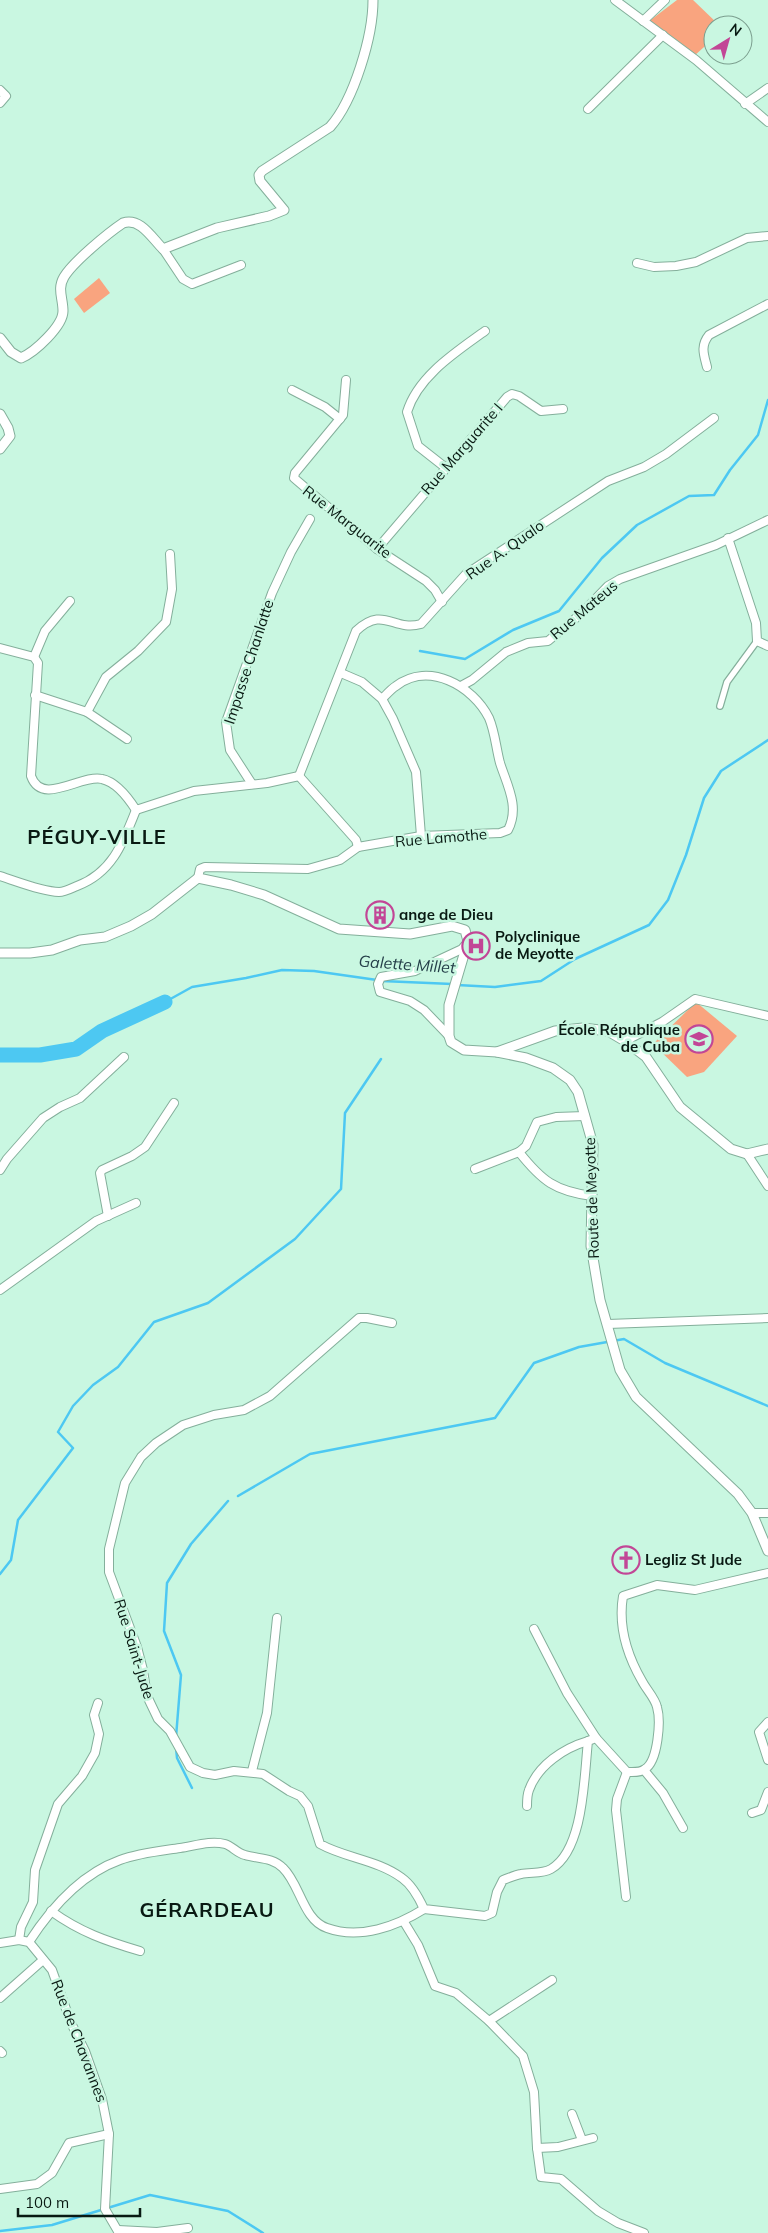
<svg xmlns="http://www.w3.org/2000/svg" width="768" height="2233" viewBox="0 0 768 2233" font-family="Mulish,sans-serif">
  <style>
    .green { fill: #f9a47f }
    .lines { fill: none; stroke-linecap: round; stroke-linejoin: round }
    .stream { stroke: #4dc8f2; stroke-width: 2.5 }
    .river { stroke: #4dc8f2; stroke-width: 15 }
    .pedestrian-casing { stroke: #84af9b; stroke-width: 8 }
    .minor-casing { stroke: #84af9b; stroke-width: 10 }
    .tertiary-casing { stroke: #84af9b; stroke-width: 11 }
    .pedestrian { stroke: #fff; stroke-width: 5.5 }
    .minor { stroke: #fff; stroke-width: 8 }
    .tertiary { stroke: #fff; stroke-width: 9 }
    .labels { text-anchor: middle; stroke-width: 5; stroke-linejoin: round; paint-order: stroke }
    .street-label { font-size: 15px; fill: #091a13; stroke: #c9f7e1 }
    .poi-label { font-size: 15px; font-weight: bold; fill: #091a13; stroke: #c9f7e1; text-anchor: start }
    .water-label { font-size: 16px; font-style: italic; fill: #243e48; stroke: #c9f7e1 }
    .district-label { font-size: 20px; font-weight: bold; letter-spacing: 1px; fill: #091a13; stroke: #c9f7e1 }
  </style>
  <rect width="100%" height="100%" fill="#c9f7e1"/>
  <!-- green -->
  <g class="green">
    <path d="M677 0H693L719 25H713V39L694 56 648 22Z"/>
    <path d="M99 278 110 293 84 313 74 299Z"/>
    <path d="M696 1002 737 1036 704 1072 687 1077 653 1044Z"/>
  </g>
  <g class="lines">
    <!-- stream -->
    <g class="stream">
      <path d="M420 651 465 659 513 630 559 611 602 558 637 525 689 496 714 495 730 470 758 435 768 400"/>
      <path d="M382 981 452 984"/>
      <path d="M457 985 495 987 541 981 575 959 649 925 668 900 686 855 704 798 721 771 768 740"/>
      <path d="M165 1002 192 987 246 978 282 970 314 971 377 980"/>
      <path d="M238 1496 310 1454 495 1418 534 1363 579 1347 624 1339 665 1363 768 1406"/>
      <path d="M0 1574 11 1560 18 1520 73 1448 58 1432 73 1406 93 1385 118 1367 154 1322 208 1303 295 1239 341 1189 345 1113 381 1059"/>
      <path d="M176 1737 181 1675 164 1631 167 1583 191 1544 228 1501"/>
      <path d="M176 1748 177 1758 192 1788"/>
      <path d="M0 2231 52 2225 150 2195 228 2211 263 2233"/>
    </g>
    <!-- river -->
    <path class="river" d="M0 1055H40L76 1049 102 1031 165 1002"/>
    <!-- pedestrian casing -->
    <g class="pedestrian-casing">
      <path id="pedestrian" d="M720 706 727 682 757 641"/>
    </g>
    <!-- minor casing -->
    <g class="minor-casing">
      <g id="minor">
        <path d="M615 0 696 60 768 122"/>
        <path d="M643 21 665 0"/>
        <path d="M0 90 6 96 0 103"/>
        <path d="M745 104 768 88"/>
        <path d="M588 109 663 35"/>
        <path d="M163 249 183 279 192 284 241 265"/>
        <path d="M637 263 654 267 676 266 696 262 747 238 768 236"/>
        <path d="M707 367C704 355 700 346 709 335L768 304"/>
        <path d="M346 380 343 415 295 473 294 478 377 549 426 581 435 590 442 602"/>
        <path d="M292 390 325 407 340 419"/>
        <path d="M446 468 418 446 407 412C418 376 456 352 485 331"/>
        <path d="M728 538 756 623 757 641 768 646"/>
        <path d="M377 549 507 397 512 394 519 396 541 411 563 409"/>
        <path d="M0 648 34 657 38 663 31 776C42 807 81 774 102 779 116 782 129 799 136 810L194 791 267 783 299 776"/>
        <path d="M34 657 45 631 70 601"/>
        <path d="M341 673 362 682 382 699 393 719 416 772 421 836"/>
        <path d="M461 686 472 680 506 652 528 643 548 641 582 613 608 586 620 579 716 545 768 520"/>
        <path d="M35 695 87 712 127 739"/>
        <path d="M87 712 106 677 138 651 166 622 172 589 170 554"/>
        <path d="M299 776 356 631C384 605 393 632 421 624L466 574 608 481 644 467 666 454 714 418"/>
        <path d="M299 776 356 840 358 847"/>
        <path d="M252 784 230 750 226 722 272 593 291 552 310 519"/>
        <path d="M0 876C19 882 40 891 59 892 65 892 72 888 77 886 112 873 123 843 136 810"/>
        <path d="M198 878 200 869 205 867 308 869 340 860 358 847 421 836 500 833 508 830C520 807 507 785 500 763 496 748 495 732 489 718 473 686 429 661 396 686 391 689 386 695 382 699"/>
        <path d="M449 1036 424 1010 410 1001 380 992 378 984 381 977 415 971 462 949 467 943"/>
        <path d="M625 1041 662 1022 695 999 768 1016"/>
        <path d="M519 1152C542 1181 555 1191 592 1196"/>
        <path d="M747 1154 768 1186"/>
        <path d="M475 1169 519 1152 526 1146 537 1122 556 1117 585 1116"/>
        <path d="M0 1170 7 1159 43 1118 60 1107 80 1098 124 1057"/>
        <path d="M108 1216 100 1173 102 1170 132 1156 145 1147 174 1103"/>
        <path d="M0 1290 96 1221 136 1203"/>
        <path d="M392 1323 367 1318H359L270 1396 244 1410 214 1415 183 1425 156 1443 141 1457 125 1483 109 1549V1572L137 1647 143 1670 147 1696 158 1719 170 1731 190 1767 203 1773 215 1775 234 1771 263 1774 289 1791 300 1796 308 1806 320 1844C345 1858 378 1860 402 1878 412 1885 419 1898 424 1909L485 1916 492 1913 497 1892 503 1880C509 1878 515 1875 521 1874 531 1872 542 1874 551 1869 584 1850 584 1777 588 1741L596 1738 627 1772C633 1772 640 1773 645 1769 658 1761 661 1721 657 1707 655 1698 646 1689 642 1681 627 1655 618 1626 623 1596L657 1585 695 1590 768 1573"/>
        <path d="M608 1324 768 1318"/>
        <path d="M752 1513H768"/>
        <path d="M534 1629 567 1693 596 1738"/>
        <path d="M768 1722 759 1732 768 1760"/>
        <path d="M644 1770 663 1793 683 1828"/>
        <path d="M252 1771 267 1713 277 1618"/>
        <path d="M527 1806C527 1801 527 1795 529 1790 538 1765 564 1748 588 1741"/>
        <path d="M752 1813 761 1810 768 1792"/>
        <path d="M626 1897 616 1810 617 1799 627 1772"/>
        <path d="M51 1911C80 1932 106 1941 140 1951"/>
        <path d="M404 1922 418 1945 435 1986 456 1993 489 2021 552 1980"/>
        <path d="M19 1940 21 1927 33 1902 35 1870 58 1804 82 1776 95 1753 99 1734 94 1715 98 1703"/>
        <path d="M29 1942C51 1908 81 1874 120 1860 139 1853 160 1851 180 1848 194 1846 211 1840 225 1844 232 1846 237 1853 245 1855 258 1859 272 1857 283 1868 300 1884 303 1920 327 1928 360 1940 397 1926 424 1909"/>
        <path d="M0 1943 19 1940 29 1942 52 1970 71 2023 85 2051 102 2099 109 2134 105 2209 119 2233"/>
        <path d="M0 1998 43 1960"/>
        <path d="M489 2021 523 2056 534 2092 537 2148 541 2177 561 2179 598 2211 618 2223 644 2233"/>
        <path d="M0 2051 2 2053"/>
        <path d="M572 2114 582 2140"/>
        <path d="M537 2148 558 2147 593 2138"/>
        <path d="M0 2189 37 2184 52 2173 69 2143 109 2134"/>
        <path d="M118 2230 157 2232 188 2228"/>
      </g>
    </g>
    <!-- tertiary casing -->
    <g class="tertiary-casing">
      <g id="tertiary">
        <path d="M0 338 11 352 21 358C35 352 63 326 63 311 63 298 57 289 64 277 73 262 108 233 123 223 140 217 152 238 163 249L217 228 269 216 284 210 260 181 259 175 262 171 330 127C354 100 373 36 373 0"/>
        <path d="M0 414 8 428 10 436 0 449"/>
        <path d="M0 953H30L52 950 80 940 105 937 131 926 152 914 198 878 231 885 264 895 339 929 410 934 452 926 465 930 468 941 449 1005V1036L451 1042 464 1050 497 1052 526 1058 553 1068 570 1080 578 1092 593 1145 591 1246 600 1300 620 1370 636 1397 738 1494 752 1513 768 1551"/>
        <path d="M497 1052 555 1031 583 1028 608 1031 625 1041 646 1057 680 1107 731 1149 747 1154 768 1149"/>
      </g>
    </g>
    <!-- pedestrian -->
    <use href="#pedestrian" class="pedestrian"/>
    <!-- minor -->
    <use href="#minor" class="minor"/>
    <!-- tertiary -->
    <use href="#tertiary" class="tertiary"/>
  </g>
  <!-- icons -->
  <defs>
    <g id="building-ring" transform="scale(1.4375)"><circle r="9.5" fill="#c9f7e1" stroke="#c24696" stroke-width="1.5"/><path d="M-4-6H4V6H1V3H-1V6H-4ZM-2.5-4.3h1.7v1.8h-1.7ZM.8-4.3h1.7v1.8H.8ZM-2.5-1h1.7V.8h-1.7ZM.8-1h1.7V.8H.8Z" fill="#c24696"/></g>
    <g id="hospital-ring" transform="scale(1.4375)"><circle r="9.5" fill="#c9f7e1" stroke="#c24696" stroke-width="1.5"/><path d="M-5-5h3v3.5h4V-5h3V5h-3V1.5h-4V5h-3Z" fill="#c24696"/></g>
    <g id="school-ring" transform="scale(1.4375)"><circle r="9.5" fill="#c9f7e1" stroke="#c24696" stroke-width="1.5"/><path d="M0-5L7-2L0 1L-7-2ZM-4 1L0 2.5L4 1V4Q0 6-4 4Z" fill="#c24696"/></g>
    <g id="church-ring" transform="scale(1.4375)"><circle r="9.5" fill="#c9f7e1" stroke="#c24696" stroke-width="1.5"/><path d="M-1.2-6h2.4v3.5h3.3v2.4h-3.3V6h-2.4V-.1h-3.3v-2.4h3.3Z" fill="#c24696"/></g>
  </defs>
  <g fill-rule="evenodd">
    <use href="#building-ring" x="380" y="915"/>
    <use href="#hospital-ring" x="476" y="946"/>
    <use href="#school-ring" x="699" y="1039"/>
    <use href="#church-ring" x="626" y="1560"/>
  </g>
  <g class="labels">
    <!-- street labels -->
    <g class="street-label">
      <text transform="translate(462 449) rotate(-49)" y="5">Rue Marguarite I</text>
      <text transform="translate(347 522) rotate(38)" y="5">Rue Marguarite</text>
      <text transform="translate(505 550) rotate(-35)" y="5">Rue A. Qualo</text>
      <text transform="translate(584 610) rotate(-40)" y="5">Rue Mateus</text>
      <text transform="translate(249 662) rotate(-72)" y="5">Impasse Chanlatte</text>
      <text transform="translate(441 838) rotate(-5)" y="5">Rue Lamothe</text>
      <text transform="translate(592 1198) rotate(-92)" y="5">Route de Meyotte</text>
      <text transform="translate(134 1649) rotate(73)" y="5">Rue Saint-Jude</text>
      <text transform="translate(79 2041) rotate(69)" y="5">Rue de Chavannes</text>
    </g>
    <!-- poi labels -->
    <g class="poi-label">
      <text x="399" y="920">ange de Dieu</text>
      <text x="495" y="942">Polyclinique<tspan x="495" dy="17">de Meyotte</tspan></text>
      <text x="680" y="1035" text-anchor="end">École République<tspan x="680" dy="17">de Cuba</tspan></text>
      <text x="645" y="1565">Legliz St Jude</text>
    </g>
    <!-- water labels -->
    <g class="water-label">
      <text transform="translate(407 964) rotate(4)" y="6">Galette Millet</text>
    </g>
    <!-- district labels -->
    <g class="district-label">
      <text x="97" y="844">PÉGUY-VILLE</text>
      <text x="207" y="1917">GÉRARDEAU</text>
    </g>
  </g>
  <!-- north arrow -->
  <g transform="translate(728 40) rotate(37)"><circle r="24" fill="#c9f7e1" stroke="#7c9f8f"/>
  <path d="M0-4L9 19L0 12L-9 19Z" fill="#c24696"/>
  <text y="-8" font-size="14" font-weight="bold" text-anchor="middle" fill="#091a13">N</text>
  </g>
  <!-- scale -->
  <path d="M18 2208v8h122v-8" fill="none" stroke="#091a13" stroke-width="2.5"/>
  <text x="25" y="2208" font-size="15" fill="#091a13" stroke="#c9f7e1" stroke-width="4" paint-order="stroke">100 m</text>
</svg>
